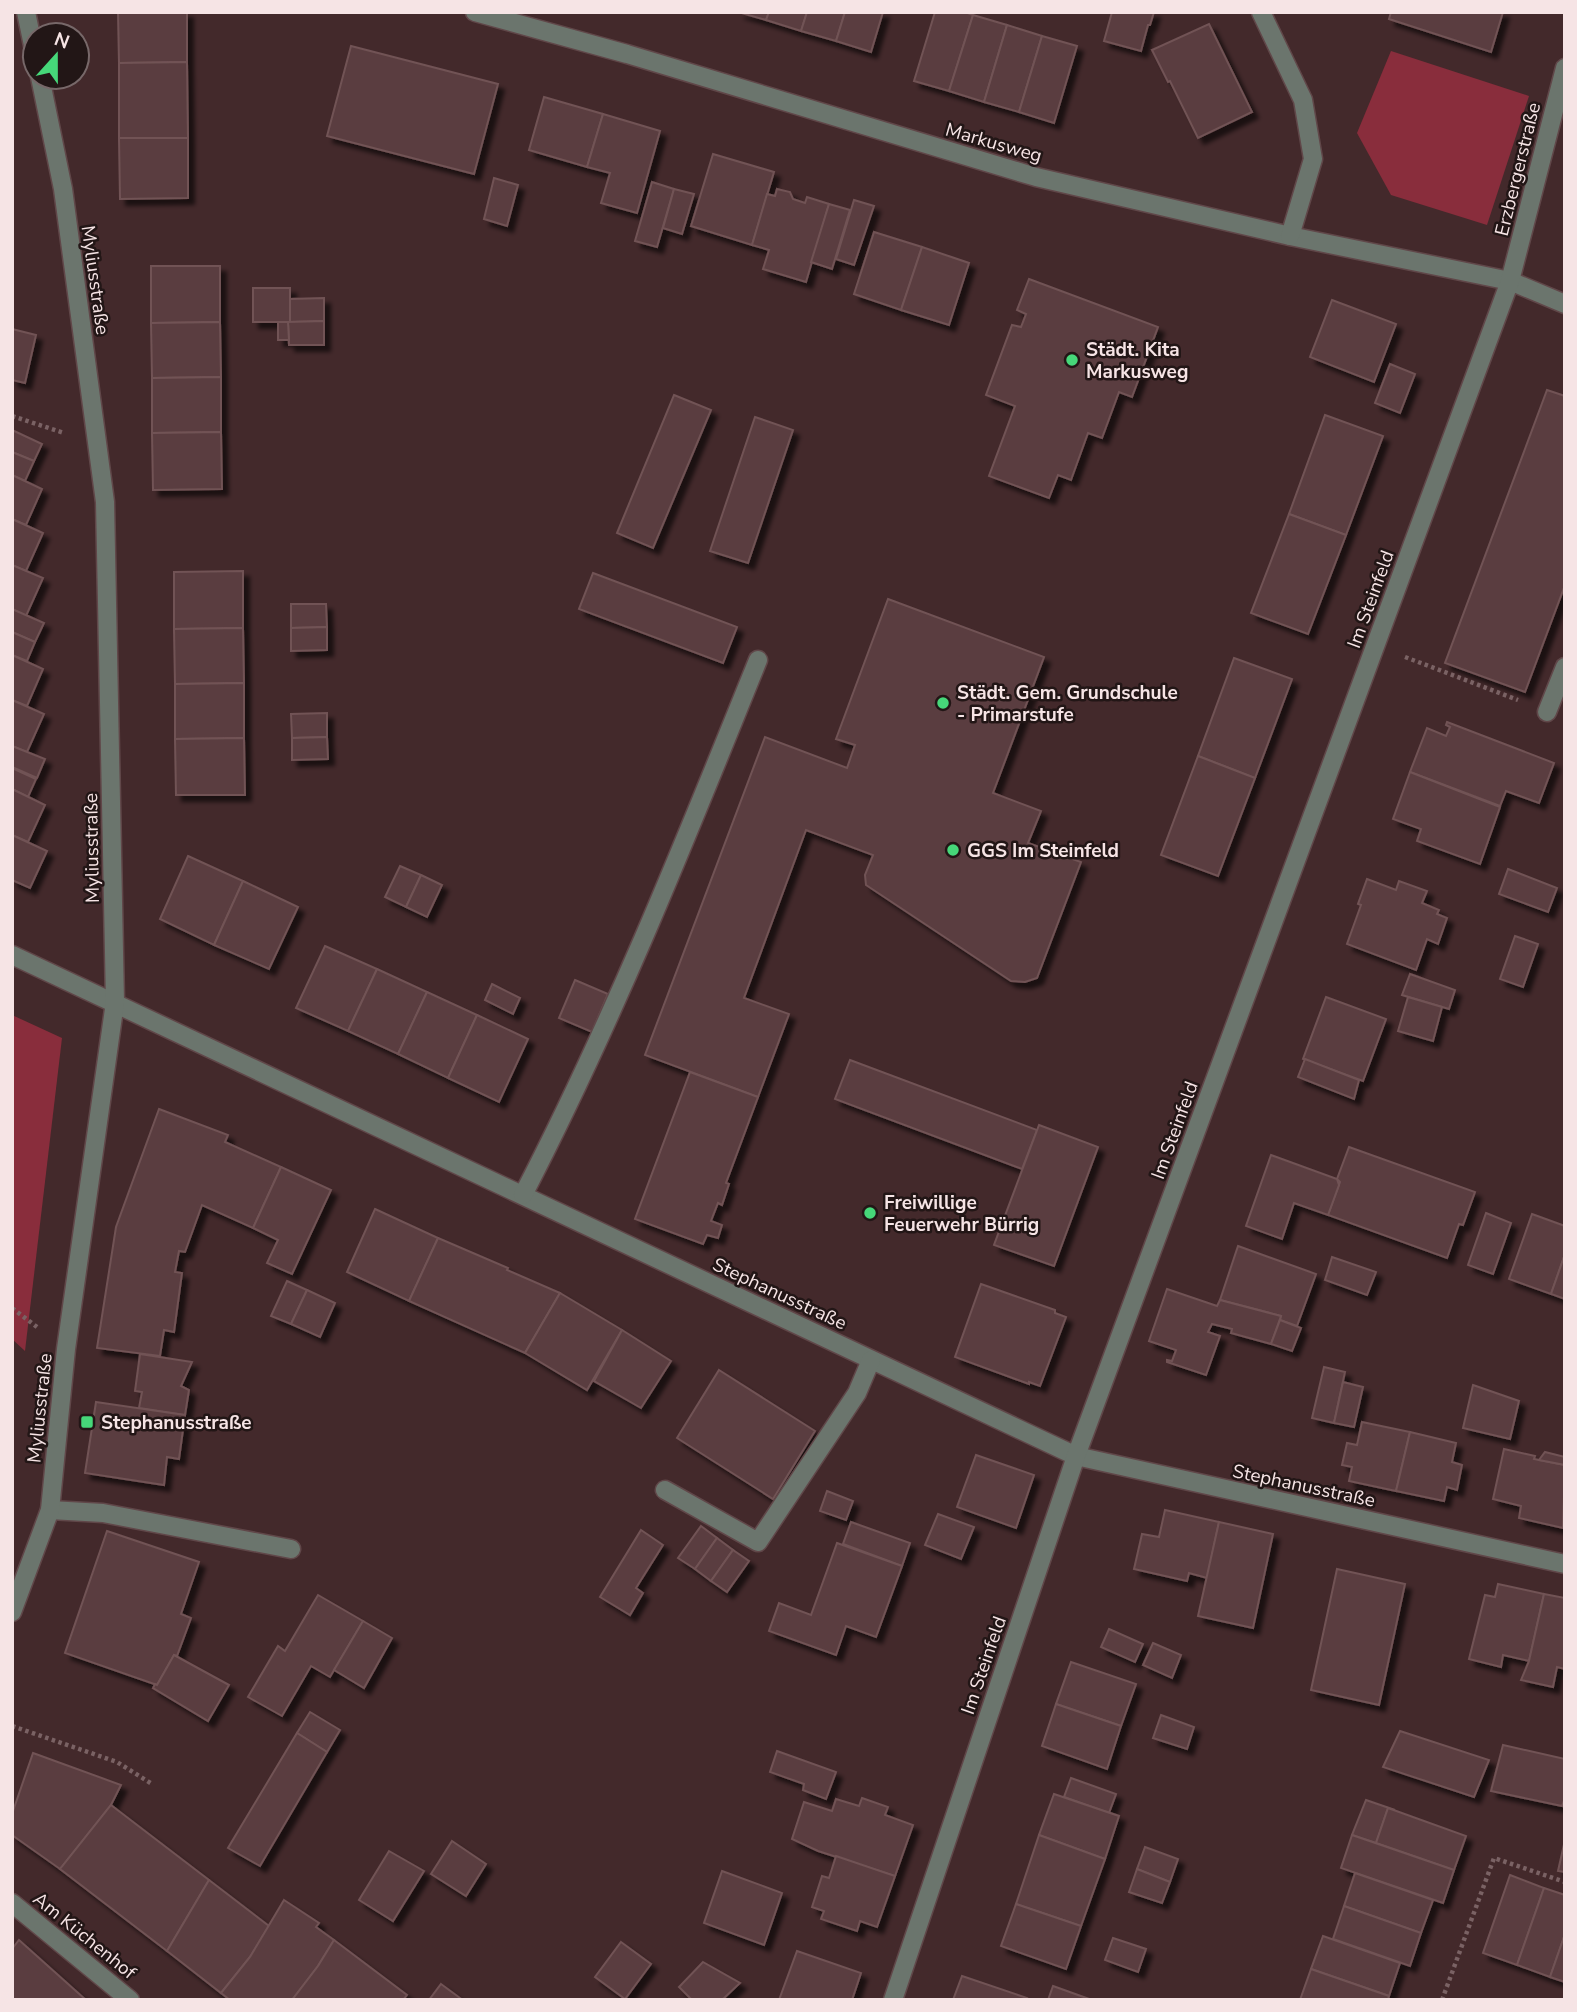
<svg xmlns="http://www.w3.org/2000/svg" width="1577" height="2012" viewBox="0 0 1577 2012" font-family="'Nunito Sans',sans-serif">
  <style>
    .green { fill: #892d3c }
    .building { fill: #5a3e40; stroke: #715355; stroke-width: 2; filter: url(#shadow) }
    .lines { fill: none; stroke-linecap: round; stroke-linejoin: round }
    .minor-casing { stroke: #604749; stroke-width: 21 }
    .path { stroke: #7a6264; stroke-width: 4.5; stroke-dasharray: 3.5 3.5; stroke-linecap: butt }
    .minor { stroke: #6b756d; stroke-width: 18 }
    .poi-dot { fill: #46d779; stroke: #221616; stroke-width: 2.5 }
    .labels { text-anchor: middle; stroke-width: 5; stroke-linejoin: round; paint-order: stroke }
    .street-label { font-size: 19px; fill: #f6e4e5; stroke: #221616 }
    .poi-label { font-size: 19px; font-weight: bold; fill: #f6e4e5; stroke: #221616; text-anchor: start }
  </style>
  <defs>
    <filter id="shadow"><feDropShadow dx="6" dy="6" stdDeviation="2" flood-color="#0009"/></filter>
  </defs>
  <rect width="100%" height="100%" fill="#43292b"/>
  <!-- green -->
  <g class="green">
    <path d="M1391 51 1529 96 1487 225 1391 195 1357 133Z"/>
    <path d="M12 1015 62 1038 25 1351 12 1339Z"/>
  </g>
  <!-- building -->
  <g class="building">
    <path d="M118 12H187V62L119 63Z"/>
    <path d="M738 12H769L766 20Z"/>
    <path d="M769 12H807L801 31 766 20Z"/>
    <path d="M807 12H845L836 41 801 31Z"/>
    <path d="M845 12H883L871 52 836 41Z"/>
    <path d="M935 12H965L973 15 949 91 914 81Z"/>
    <path d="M1112 12H1154L1150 25H1148L1141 51 1104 41Z"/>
    <path d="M1391 12H1503L1491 52 1389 19Z"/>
    <path d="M973 15 1007 25 984 102 949 91Z"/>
    <path d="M1209 24 1252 112 1198 138 1170 81 1168 82 1152 50Z"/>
    <path d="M1007 25 1042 36 1019 112 984 102Z"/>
    <path d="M1042 36 1077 46 1054 123 1019 112Z"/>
    <path d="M351 46 498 84 474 174 327 136Z"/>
    <path d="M187 62 188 138H119V63Z"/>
    <path d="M544 97 603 114 587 167 529 150Z"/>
    <path d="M603 114 660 131 637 213 601 203 610 173 587 167Z"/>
    <path d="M119 138H188V198L120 199Z"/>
    <path d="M713 154 774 172 752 245 691 226Z"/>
    <path d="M494 178 518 185 507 226 484 219Z"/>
    <path d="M652 182 674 189 657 247 635 241Z"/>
    <path d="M674 189 694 194 682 234 663 228Z"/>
    <path d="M777 189 790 192 793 199 805 203 807 197 829 204 806 282 763 269 769 250 752 245 767 194 775 196Z"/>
    <path d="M854 200 874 206 854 265 836 259Z"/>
    <path d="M829 204 850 210 832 269 811 262Z"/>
    <path d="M874 232 922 247 901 310 854 294Z"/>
    <path d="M922 247 969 263 949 325 901 310Z"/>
    <path d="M151 266H220V322L151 323Z"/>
    <path d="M1029 279 1158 327 1132 397 1119 392 1102 438 1088 433 1071 480 1058 475 1049 498 989 476 1015 406 986 395 1012 325 1021 327 1026 314 1017 310Z"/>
    <rect x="253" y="288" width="37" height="34"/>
    <path d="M324 298V321L290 322V299Z"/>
    <path d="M1332 300 1396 324 1374 382 1310 357Z"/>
    <path d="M324 321V345H289L288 322Z"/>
    <path d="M220 322 221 377 152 378 151 323Z"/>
    <path d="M278 322H288L289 340H278Z"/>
    <path d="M12 329 36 335 25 383 12 380Z"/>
    <path d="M1390 364 1415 374 1400 413 1375 403Z"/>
    <path d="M221 377V432L152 433V378Z"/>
    <path d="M1547 390 1565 396V585L1525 692 1445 663Z"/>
    <path d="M674 395 711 410 653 548 617 533Z"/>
    <path d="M1325 415 1383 436 1346 535 1289 514Z"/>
    <path d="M755 417 793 430 748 563 710 551Z"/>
    <path d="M12 430 42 444 34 461 12 452Z"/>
    <path d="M221 432 222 489 153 490 152 433Z"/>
    <path d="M12 452 34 461 25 481 12 475Z"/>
    <path d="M12 475 42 489 26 525 12 519Z"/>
    <path d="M1289 514 1346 535 1308 634 1251 613Z"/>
    <path d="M12 519 43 533 26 571 12 565Z"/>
    <path d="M12 565 43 578 26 616 12 609Z"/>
    <path d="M243 571V628L174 629V572Z"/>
    <path d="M593 573 737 627 723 663 579 609Z"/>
    <path d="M888 599 1044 657 993 793 1041 811 1028 843 1081 862 1037 978 1025 982 1011 981 866 885 865 875 873 855 806 830 744 998 789 1014 758 1097 645 1055 765 737 847 768 855 745 836 739Z"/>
    <path d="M291 604H326L327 627 291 628Z"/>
    <path d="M12 609 44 623 35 642 12 632Z"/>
    <path d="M327 627V650L291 651V628Z"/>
    <path d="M243 628 244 683 175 684 174 629Z"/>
    <path d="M12 632 35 642 27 661 12 655Z"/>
    <path d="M12 655 43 669 27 706 12 700Z"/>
    <path d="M1234 658 1292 679 1255 778 1198 756Z"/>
    <path d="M244 683V738L175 739V684Z"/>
    <path d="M12 700 44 714 27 752 12 746Z"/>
    <path d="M327 713V737L292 738 291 714Z"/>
    <path d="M1447 722 1554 763 1539 803 1506 791 1500 806 1410 772 1427 728 1446 736 1450 727 1446 725Z"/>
    <path d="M327 737 328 759 292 760V738Z"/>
    <path d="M244 738 245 795H176L175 739Z"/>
    <path d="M12 746 45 759 37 778 12 767Z"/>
    <path d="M1198 756 1255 778 1218 876 1161 855Z"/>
    <path d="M12 768 36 779 28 797 12 789Z"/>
    <path d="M1410 772 1500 807 1480 864 1417 841 1421 829 1393 819Z"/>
    <path d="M12 789 45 805 28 842 12 835Z"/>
    <path d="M12 835 47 851 30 888 12 880Z"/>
    <path d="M188 856 243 881 214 945 160 919Z"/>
    <path d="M400 866 421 875 406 907 385 897Z"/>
    <path d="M1508 869 1557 888 1548 912 1499 894Z"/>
    <path d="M421 875 442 885 427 917 406 907Z"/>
    <path d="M1367 879 1396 890 1399 881 1427 891 1422 903 1439 910 1437 914 1447 918 1438 944 1427 939 1416 970 1347 944 1361 905 1358 904Z"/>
    <path d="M243 881 298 907 269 969 214 945Z"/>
    <path d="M1515 936 1538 944 1523 987 1500 979Z"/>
    <path d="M325 946 377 969 348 1031 296 1008Z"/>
    <path d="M377 969 427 992 398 1054 348 1031Z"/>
    <path d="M1410 974 1455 990 1449 1009 1402 995Z"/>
    <path d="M575 980 608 994 592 1032 559 1018Z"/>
    <path d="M492 984 520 998 513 1014 485 1000Z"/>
    <path d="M427 992 477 1015 448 1078 398 1054Z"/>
    <path d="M1326 997 1386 1019 1363 1081 1303 1059Z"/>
    <path d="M1408 997 1442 1007 1433 1041 1398 1031Z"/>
    <path d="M477 1015 528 1039 499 1102 448 1078Z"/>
    <path d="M1305 1059 1359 1080 1354 1099 1298 1077Z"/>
    <path d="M850 1060 1037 1130 1022 1169 835 1099Z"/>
    <path d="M690 1072 758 1097 726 1183 729 1184 722 1205 718 1203 711 1221 722 1225 718 1238 707 1235 703 1244 635 1219Z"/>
    <path d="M159 1109 228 1135 225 1142 281 1167 253 1228 202 1205 185 1252 179 1251 175 1272 182 1273 174 1332 164 1330 160 1356 97 1348 116 1227Z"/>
    <path d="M1039 1125 1098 1147 1054 1266 994 1245Z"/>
    <path d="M1349 1147 1475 1192 1463 1225 1459 1224 1447 1258 1328 1215 1340 1182 1337 1179Z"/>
    <path d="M1271 1155 1337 1179 1339 1185 1328 1215 1294 1203 1282 1239 1246 1226Z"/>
    <path d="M281 1167 331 1190 292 1274 267 1263 278 1240 253 1228Z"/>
    <path d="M375 1209 438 1238 409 1301 347 1272Z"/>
    <path d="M1486 1213 1511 1223 1493 1274 1468 1265Z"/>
    <path d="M1532 1214 1565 1226V1254L1551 1294 1509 1279Z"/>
    <path d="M438 1238 508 1268 507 1270 560 1293 525 1353 409 1301Z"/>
    <path d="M1238 1246 1316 1274 1297 1326 1280 1320 1281 1316 1220 1300Z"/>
    <path d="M1565 1254V1299L1551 1294Z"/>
    <path d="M1332 1257 1376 1272 1367 1295 1325 1280Z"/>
    <path d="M287 1281 307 1290 291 1324 271 1316Z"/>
    <path d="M981 1284 1055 1310V1313L1066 1317 1040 1386 1029 1382V1384L955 1357Z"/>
    <path d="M1167 1289 1217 1306 1220 1300 1281 1316 1271 1344 1231 1333 1232 1329 1212 1324 1208 1332 1220 1336 1206 1375 1167 1362V1360L1172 1361 1176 1350 1149 1341Z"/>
    <path d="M307 1290 335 1303 320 1337 291 1324Z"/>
    <path d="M560 1293 622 1330 587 1390 525 1353Z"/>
    <path d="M1280 1320 1301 1328 1292 1351 1271 1344Z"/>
    <path d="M622 1330 671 1361 641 1408 594 1381Z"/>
    <path d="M140 1354 192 1362 181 1386 189 1390 185 1415 139 1408 142 1392 135 1391Z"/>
    <path d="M1324 1367 1345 1372 1334 1423 1312 1418Z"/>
    <path d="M719 1370 815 1431 773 1499 677 1438Z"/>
    <path d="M1343 1382 1363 1387 1354 1427 1334 1423Z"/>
    <path d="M1473 1385 1519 1401 1510 1439 1463 1428Z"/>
    <path d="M96 1402 185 1415 179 1459 167 1457 164 1485 85 1473Z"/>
    <path d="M1362 1422 1410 1432 1396 1491 1349 1481 1352 1467 1342 1465 1347 1443 1357 1445Z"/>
    <path d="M1410 1432 1456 1443 1452 1462 1462 1465 1457 1490 1447 1487 1444 1501 1396 1491Z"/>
    <path d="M1504 1449 1535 1456 1534 1459 1565 1465 1563 1528 1519 1518 1521 1506 1493 1499Z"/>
    <path d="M1545 1452 1565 1457V1465L1539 1460Z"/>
    <path d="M976 1455 1034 1475 1016 1528 957 1507Z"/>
    <path d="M827 1491 853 1501 846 1520 820 1511Z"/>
    <path d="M1165 1510 1219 1522 1207 1578 1189 1573 1187 1581 1134 1569 1142 1534 1159 1537Z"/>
    <path d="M938 1514 974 1527 961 1559 925 1545Z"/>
    <path d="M851 1522 910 1543 902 1566 843 1544Z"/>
    <path d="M1219 1522 1273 1534 1253 1628 1198 1616Z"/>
    <path d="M701 1526 717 1538 695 1569 678 1558Z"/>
    <path d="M641 1530 663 1545 636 1588 643 1593 630 1615 600 1597Z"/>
    <path d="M107 1531 199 1562 181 1614 191 1618 177 1656 174 1655 157 1685 65 1653Z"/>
    <path d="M717 1538 733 1550 711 1581 695 1569Z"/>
    <path d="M837 1543 902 1566 876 1637 846 1626 836 1655 769 1631 779 1603 811 1615Z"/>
    <path d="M733 1550 749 1561 727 1592 711 1581Z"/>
    <path d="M1337 1569 1405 1584 1379 1705 1311 1690Z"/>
    <path d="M1498 1584 1544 1594 1529 1661 1503 1655 1501 1667 1469 1659 1485 1595 1495 1597Z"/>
    <path d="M1544 1594 1565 1598V1669L1557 1667 1553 1687 1521 1680 1529 1661Z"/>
    <path d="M318 1595 363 1621 330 1677 311 1666 282 1716 248 1697 278 1646 285 1651Z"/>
    <path d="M363 1621 392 1638 364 1688 334 1670Z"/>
    <path d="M1109 1629 1143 1644 1135 1662 1101 1647Z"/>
    <path d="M1153 1643 1181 1655 1172 1678 1143 1665Z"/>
    <path d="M174 1655 229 1685 208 1721 153 1688 155 1684 157 1685Z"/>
    <path d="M1071 1662 1136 1684 1121 1726 1056 1704Z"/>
    <path d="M1056 1704 1121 1726 1107 1769 1042 1746Z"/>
    <path d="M310 1712 340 1730 327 1752 297 1733Z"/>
    <path d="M1161 1715 1194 1727 1187 1749 1153 1738Z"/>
    <path d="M1400 1731 1489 1760 1474 1797 1383 1767Z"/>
    <path d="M297 1733 327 1752 260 1866 228 1848Z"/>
    <path d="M1503 1745 1565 1759V1798L1562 1806 1491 1791Z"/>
    <path d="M777 1751 836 1772 826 1799 803 1790 804 1784 770 1772Z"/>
    <path d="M33 1753 121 1785 111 1805 60 1869 12 1835V1814Z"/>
    <path d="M1071 1778 1116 1794 1109 1813 1064 1797Z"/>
    <path d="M1054 1794 1119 1816 1105 1859 1039 1835Z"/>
    <path d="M862 1798 888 1807 885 1815 913 1825 895 1876 818 1851 792 1839 804 1802 832 1811 836 1799 859 1806Z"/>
    <path d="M1366 1800 1395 1810 1388 1808 1376 1843 1352 1835Z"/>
    <path d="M111 1805 209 1880 167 1951 60 1869Z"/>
    <path d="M1388 1808 1466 1836 1454 1870 1376 1843Z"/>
    <path d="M1039 1835 1105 1859 1081 1926 1016 1904Z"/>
    <path d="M1352 1835 1454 1870 1443 1903 1341 1868Z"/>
    <path d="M1565 1840V1872L1558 1871Z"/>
    <path d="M452 1841 486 1864 466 1896 431 1874Z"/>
    <path d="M1145 1847 1178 1859 1170 1882 1137 1869Z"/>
    <path d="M389 1851 424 1871 393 1921 359 1900Z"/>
    <path d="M836 1856 895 1876 877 1927 860 1921 857 1931 821 1919 824 1911 812 1907 822 1876 829 1878Z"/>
    <path d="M1137 1869 1170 1882 1162 1903 1129 1892Z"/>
    <path d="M722 1871 782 1893 764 1945 704 1923Z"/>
    <path d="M1355 1873 1433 1900 1421 1933 1344 1906Z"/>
    <path d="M1510 1875 1544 1888 1517 1965 1483 1953Z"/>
    <path d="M209 1880 269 1926 250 1957 221 1993 167 1951Z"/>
    <path d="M1544 1888 1565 1895V1934L1550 1977 1517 1965Z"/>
    <path d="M284 1900 319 1923 316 1927 334 1940 318 1966 292 2000H230L221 1993 250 1957Z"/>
    <path d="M1016 1904 1081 1926 1066 1969 1001 1946Z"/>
    <path d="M1344 1906 1421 1933 1410 1966 1333 1939Z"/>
    <path d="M1565 1934V1982L1550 1977Z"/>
    <path d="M1323 1936 1400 1963 1389 1996 1311 1969Z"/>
    <path d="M1113 1938 1146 1949 1138 1972 1105 1960Z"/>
    <path d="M19 1940 86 2000H12V1949Z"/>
    <path d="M334 1940 407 1995 403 2000H292L318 1966Z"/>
    <path d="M621 1942 651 1964 625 1999 595 1977Z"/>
    <path d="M797 1951 861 1973 852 2000H779Z"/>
    <path d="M703 1962 740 1983 722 2000H692L679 1987Z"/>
    <path d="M1311 1969 1389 1996 1388 2000H1300Z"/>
    <path d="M962 1976 1027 1998 1026 2000H953Z"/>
    <path d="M441 1984 460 1998 459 2000H429Z"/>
    <path d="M1053 1986 1092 2000H1048Z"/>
  </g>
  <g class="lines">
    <!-- minor casing -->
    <g class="minor-casing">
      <g id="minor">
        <path d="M26 12 35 55"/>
        <path d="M475 12 627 54 1036 177 1290 236 1510 281 1565 304"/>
        <path d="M1261 12 1303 100 1313 159 1290 236"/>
        <path d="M1547 712 1565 667"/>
        <path d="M12 955 1076 1456 1565 1564"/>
        <path d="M523 1195C613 1021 685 841 758 660"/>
        <path d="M665 1490 758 1542 857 1393 871 1360"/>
        <path d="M50 1510 103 1513 291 1549"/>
        <path d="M12 1612 50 1510 66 1349 115 1002 105 502 63 189 40 77"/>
        <path d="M12 1903 130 2000"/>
        <path d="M893 2000 1076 1456 1510 281 1565 68"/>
      </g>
    </g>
    <!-- path -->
    <g class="path">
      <path d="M12 416 64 433"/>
      <path d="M1405 657 1518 700"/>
      <path d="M12 1308 37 1327"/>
      <path d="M12 1726 117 1762 152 1784"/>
      <path d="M1442 2000 1494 1858 1565 1882"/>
    </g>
    <!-- minor -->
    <use href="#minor" class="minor"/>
  </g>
  <!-- markers -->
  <g class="poi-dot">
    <circle cx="1072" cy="360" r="7"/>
    <circle cx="943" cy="703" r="7"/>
    <circle cx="953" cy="850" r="7"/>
    <circle cx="870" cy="1213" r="7"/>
    <rect x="80" y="1415" width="14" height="14" rx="3.5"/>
  </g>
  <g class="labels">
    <!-- street labels -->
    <g class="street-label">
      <text transform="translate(994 142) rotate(16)" y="7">Markusweg</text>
      <text transform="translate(1517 169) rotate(-76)" y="7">Erzbergerstraße</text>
      <text transform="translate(96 280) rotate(82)" y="7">Myliusstraße</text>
      <text transform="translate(1370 599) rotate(-70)" y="7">Im Steinfeld</text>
      <text transform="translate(91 848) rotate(-91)" y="7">Myliusstraße</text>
      <text transform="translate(1174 1130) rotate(-70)" y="7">Im Steinfeld</text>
      <text transform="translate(780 1293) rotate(25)" y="7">Stephanusstraße</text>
      <text transform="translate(39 1408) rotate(-84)" y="7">Myliusstraße</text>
      <text transform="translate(1304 1485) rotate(12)" y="7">Stephanusstraße</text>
      <text transform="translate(983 1665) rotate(-71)" y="7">Im Steinfeld</text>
      <text transform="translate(85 1935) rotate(39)" y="7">Am Küchenhof</text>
    </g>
    <!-- poi labels -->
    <g class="poi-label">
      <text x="1086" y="356">Städt. Kita<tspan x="1086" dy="22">Markusweg</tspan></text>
      <text x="957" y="699">Städt. Gem. Grundschule<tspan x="957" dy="22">- Primarstufe</tspan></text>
      <text x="967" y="857">GGS Im Steinfeld</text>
      <text x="884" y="1209">Freiwillige<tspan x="884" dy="22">Feuerwehr Bürrig</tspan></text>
      <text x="101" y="1429">Stephanusstraße</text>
    </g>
  </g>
  <!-- border -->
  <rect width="1577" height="2012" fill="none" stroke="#f6e4e5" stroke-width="28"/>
  <!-- north arrow -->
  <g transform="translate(56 56) rotate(21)"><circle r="33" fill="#221616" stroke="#776869" stroke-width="2"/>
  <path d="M0-5L12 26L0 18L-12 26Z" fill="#46d779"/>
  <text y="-10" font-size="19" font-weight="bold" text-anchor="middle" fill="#f6e4e5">N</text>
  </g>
</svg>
